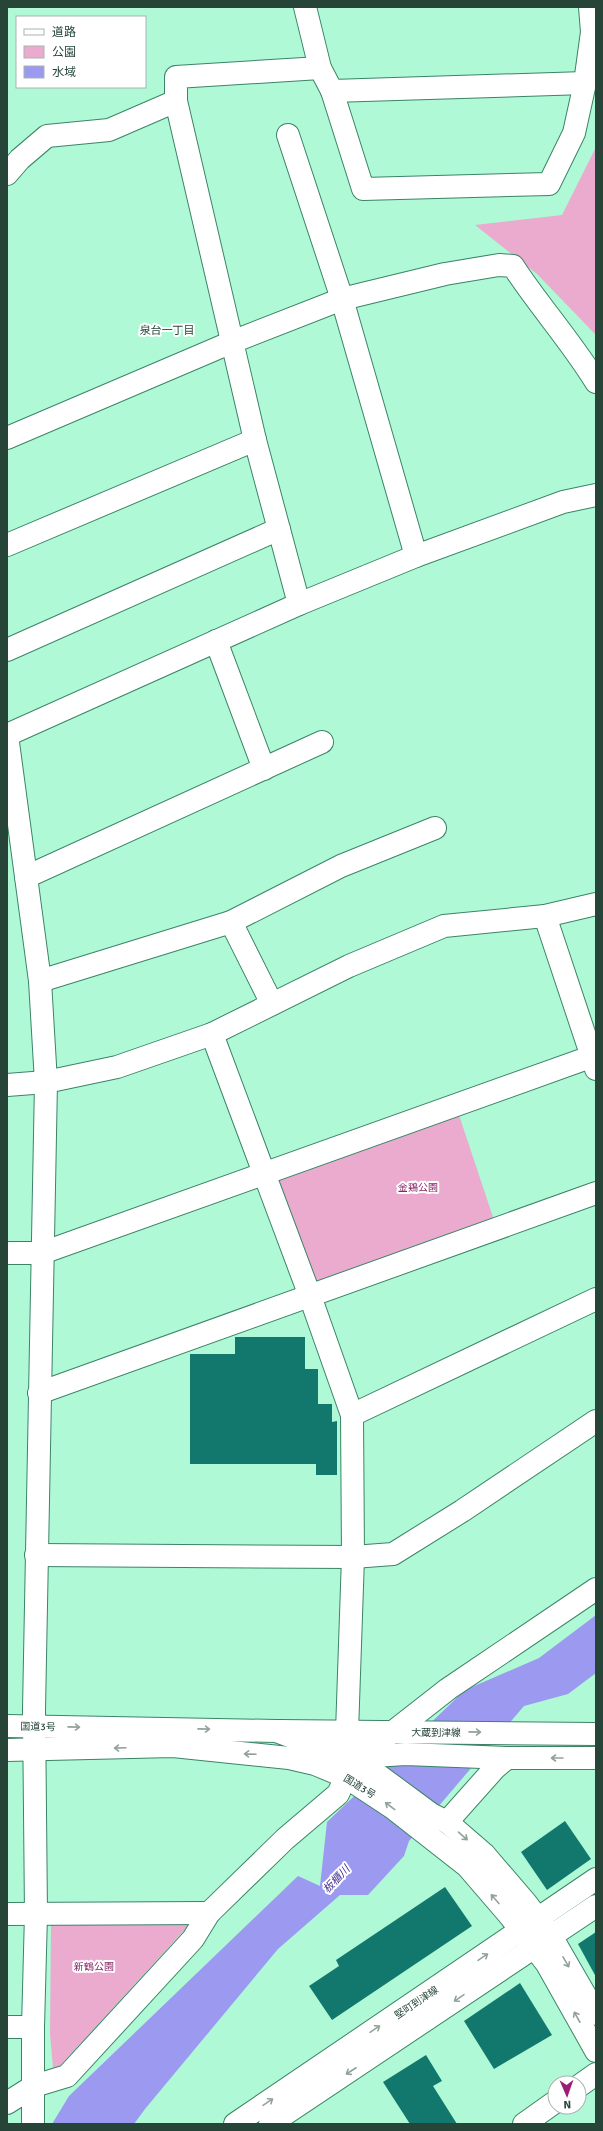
<svg xmlns="http://www.w3.org/2000/svg" width="603" height="2131" viewBox="0 0 603 2131" font-family="Signika,'Noto Sans JP',sans-serif">
  <style>
    .green { fill: #eaabcf }
    .water { fill: #9c99f0 }
    .building { fill: #12786e }
    .lines { fill: none; stroke-linecap: round; stroke-linejoin: round }
    .minor-casing { stroke: #3b8466; stroke-width: 24 }
    .major-casing { stroke: #3b8466; stroke-width: 24 }
    .highway-casing { stroke: #3b8466; stroke-width: 24 }
    .minor { stroke: #fff; stroke-width: 22 }
    .major { stroke: #fff; stroke-width: 22 }
    .highway { stroke: #fff; stroke-width: 22 }
    .oneway { stroke: #92a29b }
    .labels { text-anchor: middle; stroke-width: 4; stroke-linejoin: round; paint-order: stroke }
    .park-label { font-size: 10px; fill: #892267; stroke: #fff }
    .street-label { font-size: 10px; fill: #264437; stroke: #fff }
    .neighbourhood-label { font-size: 11px; fill: #264437; stroke: #fff }
    .water-label { font-size: 11px; font-style: italic; fill: #423295; stroke: #fff }
  </style>
  <rect width="100%" height="100%" fill="#aff9d7"/>
  <!-- green -->
  <g class="green">
    <path d="M596 147V335L537 274 475 225 562 215Z"/>
    <path d="M458 1112 494 1220 314 1284 277 1180Z"/>
    <path d="M51 1921 190 1924 59 2067 53 2068 50 2034Z"/>
  </g>
  <!-- water -->
  <path class="water" d="M596 1615V1673L568 1694 524 1706 409 1841 404 1856 368 1895H340L278 1949 145 2109 134 2124H52L69 2096 298 1876 320 1886 327 1822 465 1690 539 1658Z"/>
  <!-- building -->
  <g class="building">
    <path d="M235 1337H305V1369H318V1404H332V1422L337 1421V1475H316V1464H190V1354H235Z"/>
    <path d="M565 1821 591 1859 547 1890 521 1852Z"/>
    <path d="M445 1887 472 1926 332 2020 309 1986 339 1966 336 1960Z"/>
    <path d="M596 1932V1977L578 1944Z"/>
    <path d="M520 1983 552 2035 494 2069 464 2021Z"/>
    <path d="M426 2055 442 2081 433 2086 457 2124H410L383 2082Z"/>
  </g>
  <g class="lines">
    <!-- minor casing -->
    <g class="minor-casing">
      <g id="minor">
        <path d="M305 7 320 68 332 91 363 189 549 184 574 133 585 83 592 32 590 7"/>
        <path d="M332 91 585 83"/>
        <path d="M176 101V77L320 68"/>
        <path d="M288 135 342 299 416 556"/>
        <path d="M7 174 20 159 47 136 109 130 176 101 255 440 299 604"/>
        <path d="M7 438 232 342 342 299 445 274 499 265 513 266C539 306 571 341 596 382"/>
        <path d="M7 545 255 440"/>
        <path d="M216 641 264 769"/>
        <path d="M7 650 279 529"/>
        <path d="M26 877 322 742"/>
        <path d="M545 916 596 1069"/>
        <path d="M231 922 272 1004"/>
        <path d="M40 981 231 922 341 866 435 828"/>
        <path d="M7 1085 46 1082 117 1067 212 1034 349 966 444 926 545 916 596 904"/>
        <path d="M7 1253H42L596 1055"/>
        <path d="M39 1393 596 1193"/>
        <path d="M352 1415 596 1299"/>
        <path d="M36 1555 353 1557 393 1554 462 1511 596 1421"/>
        <path d="M349 1758 393 1732 448 1689 596 1589"/>
        <path d="M447 1822 495 1768 507 1758"/>
        <path d="M7 1914 209 1913"/>
        <path d="M7 2027H33"/>
        <path d="M579 2086 596 2074"/>
        <path d="M7 2103 34 2086 67 2076 193 1939 209 1913 285 1839 338 1794 346 1777 349 1758 347 1732 353 1557 352 1415 310 1296 212 1034"/>
        <path d="M33 2124V2027L36 1914 34 1710 46 1082 40 981 7 735 299 604 416 556 563 502 596 495"/>
        <path d="M524 2124 555 2102"/>
      </g>
    </g>
    <!-- major casing -->
    <g class="major-casing">
      <g id="major">
        <path d="M279 1731 596 1734"/>
        <path d="M339 1758 406 1754 507 1758H596"/>
        <path d="M235 2124 596 1879"/>
        <path d="M270 2124 596 1906"/>
      </g>
    </g>
    <!-- highway casing -->
    <g class="highway-casing">
      <g id="highway">
        <path d="M7 1726 276 1731 349 1758 374 1772 431 1814 447 1822 484 1854 526 1903 551 1936 596 2014"/>
        <path d="M7 1750 173 1746 289 1758 315 1764 346 1777 393 1808 467 1866 510 1916 547 1964 596 2051"/>
      </g>
    </g>
    <!-- minor -->
    <use href="#minor" class="minor"/>
    <!-- major -->
    <use href="#major" class="major"/>
    <!-- highway -->
    <use href="#highway" class="highway"/>
  </g>
  <!-- one-way arrows -->
  <defs><path id="oneway-shaft" d="M-6 0H5M1.5-3L5.5 0L1.5 3" fill="none" stroke-width="1.6" stroke-linecap="round" stroke-linejoin="round"/></defs>
  <g class="oneway">
    <use href="#oneway-shaft" transform="translate(74 1727) rotate(1)"/>
    <use href="#oneway-shaft" transform="translate(204 1729) rotate(1)"/>
    <use href="#oneway-shaft" transform="translate(475 1732) rotate(1)"/>
    <use href="#oneway-shaft" transform="translate(120 1748) rotate(178)"/>
    <use href="#oneway-shaft" transform="translate(250 1754) rotate(-178)"/>
    <use href="#oneway-shaft" transform="translate(557 1758) rotate(180)"/>
    <use href="#oneway-shaft" transform="translate(390 1806) rotate(-143)"/>
    <use href="#oneway-shaft" transform="translate(463 1836) rotate(41)"/>
    <use href="#oneway-shaft" transform="translate(495 1899) rotate(-131)"/>
    <use href="#oneway-shaft" transform="translate(483 1957) rotate(-34)"/>
    <use href="#oneway-shaft" transform="translate(566 1962) rotate(60)"/>
    <use href="#oneway-shaft" transform="translate(459 1998) rotate(146)"/>
    <use href="#oneway-shaft" transform="translate(577 2017) rotate(-119)"/>
    <use href="#oneway-shaft" transform="translate(375 2029) rotate(-34)"/>
    <use href="#oneway-shaft" transform="translate(351 2071) rotate(147)"/>
    <use href="#oneway-shaft" transform="translate(268 2102) rotate(-34)"/>
  </g>
  <g class="labels">
    <!-- park labels -->
    <g class="park-label">
      <text x="418" y="1191">金鶏公園</text>
      <text x="94" y="1970">新鶴公園</text>
    </g>
    <!-- street labels -->
    <g class="street-label">
      <text transform="translate(38 1726) rotate(1)" y="4">国道3号</text>
      <text x="436" y="1736">大蔵到津線</text>
      <text transform="translate(360 1786) rotate(32)" y="4">国道3号</text>
      <text transform="translate(416 2002) rotate(-34)" y="4">堅町到津線</text>
    </g>
    <!-- neighbourhood labels -->
    <g class="neighbourhood-label">
      <text x="167" y="334">泉台一丁目</text>
    </g>
    <!-- water labels -->
    <g class="water-label">
      <text transform="translate(336 1879) rotate(-47)" y="4">板櫃川</text>
    </g>
  </g>
  <!-- border -->
  <rect width="603" height="2131" fill="none" stroke="#264437" stroke-width="16"/>
  <!-- legend -->
  <rect x="16" y="16" width="130" height="72" fill="#ffffff" stroke="#a8b4af"/>
  <rect x="24" y="29" width="20" height="6" fill="#ffffff" stroke="#a8b4af"/>
  <text x="52" y="36" font-size="12" fill="#264437">道路</text>
  <rect x="24" y="46" width="20" height="12" fill="#eaabcf" stroke="#a8b4af"/>
  <text x="52" y="56" font-size="12" fill="#264437">公園</text>
  <rect x="24" y="66" width="20" height="12" fill="#9c99f0" stroke="#a8b4af"/>
  <text x="52" y="76" font-size="12" fill="#264437">水域</text>
  <!-- north arrow -->
  <g transform="translate(567 2095) rotate(178)"><circle r="19" fill="#ffffff" stroke="#a8b4af"/>
  <path d="M0-3L7 15L0 10L-7 15Z" fill="#9c1e74"/>
  <text y="-6" font-size="11" font-weight="bold" text-anchor="middle" fill="#264437">N</text>
  </g>
</svg>
